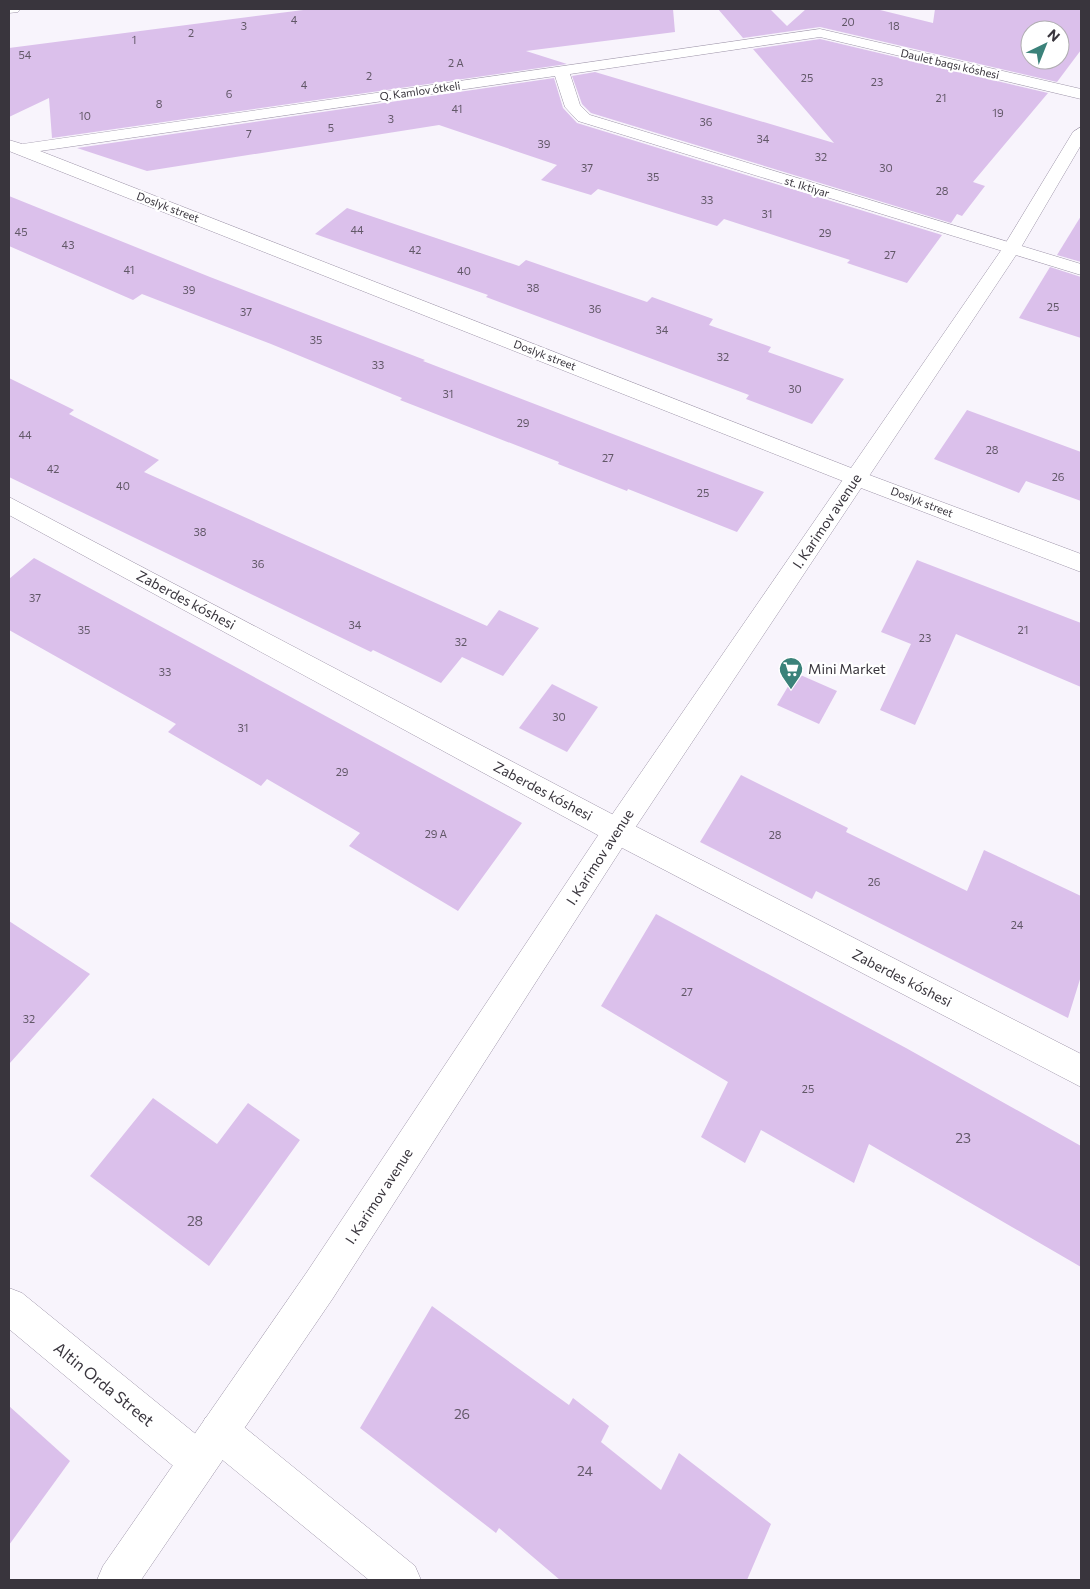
<svg xmlns="http://www.w3.org/2000/svg" width="1090" height="1589" viewBox="0 0 1090 1589" font-family="Commissioner,sans-serif">
  <style>
    .building { fill: #dbc0eb; fill-rule: evenodd }
    .lines { fill: none; stroke-linecap: round; stroke-linejoin: round }
    .street-casing { stroke: #9e95a9; stroke-width: 1 }
    .secondary-casing { stroke: #9e95a9; stroke-width: 1 }
    .primary-casing { stroke: #9e95a9; stroke-width: 1 }
    .street { fill: #fff; fill-rule: evenodd }
    .secondary { fill: #fff; fill-rule: evenodd }
    .primary { fill: #fff; fill-rule: evenodd }
    .labels { text-anchor: middle; stroke-width: 4.5; stroke-linejoin: round; paint-order: stroke }
    .number-label { font-size: 11px; fill: #625868 }
    .far-street-label { font-size: 11px; fill: #39353d; stroke: #fff }
    .street-label { font-size: 14px; fill: #39353d; stroke: #fff }
    .poi-label { font-size: 14px; fill: #39353d; stroke: #fff; text-anchor: start }
    .near-number-label { font-size: 14px; fill: #625868 }
    .near-street-label { font-size: 16px; fill: #39353d; stroke: #fff }
  </style>
  <rect width="100%" height="100%" fill="#f8f4fc"/>
  <!-- building -->
  <g class="building">
    <path d="M311 9H673L675 32 526 51 567 64 52 138 49 98 9 117V48Z"/>
    <path d="M718 9H770L787 26 806 9H876L933 23 935 9H1081V50L1057 82 820 27 743 38ZM1030 30H1060V60H1030Z"/>
    <path d="M820 39 1048 93 973 182 985 186 962 216 957 214 951 223 591 113 582 104 572 76 595 72 834 143 753 49Z"/>
    <path d="M554 78 563 108 577 123 942 235 907 283 847 263 850 260 724 219 717 226 598 189 591 195 541 180 557 165 439 125 147 171 77 148Z"/>
    <path d="M9 196 210 277 425 360 423 361 764 492 737 532 628 489 627 491 558 464 559 462 400 400 402 398 271 344 142 294 133 300 9 246Z"/>
    <path d="M347 208 519 266 526 260 647 302 652 297 713 319 709 325 771 347 768 352 844 379 812 424 746 399 749 395 486 297 488 295 315 234Z"/>
    <path d="M1081 216V262L1057 255Z"/>
    <path d="M1050 267 1081 277V338L1019 318Z"/>
    <path d="M9 378 74 410 69 414 159 460 144 472 487 626 499 610 539 628 503 676 462 657 441 683 373 650 371 652 9 477Z"/>
    <path d="M967 410 1081 452V501L1026 481 1019 493 934 459Z"/>
    <path d="M34 558 234 666 522 823 458 911 349 846 360 833 267 779 261 786 168 732 176 724 9 630V579Z"/>
    <path d="M917 560 1081 623V687L956 634 915 725 880 710 911 644 881 632Z"/>
    <path d="M796 673 837 691 819 724 777 705Z"/>
    <path d="M552 684 598 707 567 752 519 728Z"/>
    <path d="M741 775 848 828 846 832 967 891 984 850 1081 896V976L1068 1018 816 891 812 899 700 842Z"/>
    <path d="M656 914 906 1048 1081 1146V1267L869 1144 854 1183 761 1130 745 1163 701 1137 728 1082 601 1006Z"/>
    <path d="M9 921 90 974 9 1064Z"/>
    <path d="M153 1098 217 1144 248 1103 300 1140 209 1266 90 1176Z"/>
    <path d="M432 1306 569 1405 573 1398 609 1426 601 1442 661 1490 679 1453 771 1524 747 1580H560L499 1528 496 1533 360 1428Z"/>
    <path d="M9 1406 70 1461 9 1545Z"/>
  </g>
  <g class="lines">
    <!-- street casing -->
    <g class="street-casing">
      <g id="street">
        <path d="M820 29 1081 89V99L820 37 570 74 580 105 590 115 1081 264V275L578 121 565 107 555 76 40 151 864 473 1081 554V572L848 483 9 151V140L22 144Z"/>
        <path d="M9 497 627 822 1081 1054V1087L607 840 9 515Z"/>
        <path d="M9 1288 22 1293 203 1440 200 1432 205 1418 219 1413 233 1418 415 1566 421 1580H369L214 1453 217 1461 212 1475 198 1480 184 1475 9 1329Z"/>
      </g>
    </g>
    <!-- secondary casing -->
    <g class="secondary-casing">
      <path id="secondary" d="M1081 127V145L1020 249 627 840 333 1298 141 1580H97L103 1566 307 1272 607 822 1002 249 1073 132Z"/>
    </g>
    <!-- primary casing -->
    <g class="primary-casing">
      <path id="primary" d="M9 9H20L18 12 9 13Z"/>
    </g>
    <!-- street -->
    <use href="#street" class="street"/>
    <!-- secondary -->
    <use href="#secondary" class="secondary"/>
    <!-- primary -->
    <use href="#primary" class="primary"/>
  </g>
  <!-- icons -->
  <defs>
    <g id="supermarket-pin" transform="scale(1.25)"><path d="M0 17L-7.5 6A9.5 9.5 0 1 1 7.5 6Z" fill="#3b827a" stroke="#fff"/><path d="M-6-5.5h2.5l.6 2H6L4.5 2H-2.5L-4.4-4H-6ZM-1.5 3.2a1.3 1.3 0 1 0 .1 0ZM3 3.2a1.3 1.3 0 1 0 .1 0Z" fill="#fff"/></g>
  </defs>
  <g fill-rule="evenodd">
    <use href="#supermarket-pin" x="791" y="669"/>
  </g>
  <g class="labels">
    <!-- number labels -->
    <g class="number-label">
      <text x="294" y="24">4</text>
      <text x="848" y="26">20</text>
      <text x="244" y="30">3</text>
      <text x="894" y="30">18</text>
      <text x="191" y="37">2</text>
      <text x="134" y="44">1</text>
      <text x="25" y="59">54</text>
      <text x="456" y="67">2 А</text>
      <text x="369" y="80">2</text>
      <text x="807" y="82">25</text>
      <text x="877" y="86">23</text>
      <text x="304" y="89">4</text>
      <text x="229" y="98">6</text>
      <text x="941" y="102">21</text>
      <text x="159" y="108">8</text>
      <text x="457" y="113">41</text>
      <text x="998" y="117">19</text>
      <text x="85" y="120">10</text>
      <text x="391" y="123">3</text>
      <text x="706" y="126">36</text>
      <text x="331" y="132">5</text>
      <text x="249" y="138">7</text>
      <text x="763" y="143">34</text>
      <text x="544" y="148">39</text>
      <text x="821" y="161">32</text>
      <text x="587" y="172">37</text>
      <text x="886" y="172">30</text>
      <text x="653" y="181">35</text>
      <text x="942" y="195">28</text>
      <text x="707" y="204">33</text>
      <text x="767" y="218">31</text>
      <text x="357" y="234">44</text>
      <text x="21" y="236">45</text>
      <text x="825" y="237">29</text>
      <text x="68" y="249">43</text>
      <text x="415" y="254">42</text>
      <text x="890" y="259">27</text>
      <text x="129" y="274">41</text>
      <text x="464" y="275">40</text>
      <text x="533" y="292">38</text>
      <text x="189" y="294">39</text>
      <text x="1053" y="311">25</text>
      <text x="595" y="313">36</text>
      <text x="246" y="316">37</text>
      <text x="662" y="334">34</text>
      <text x="316" y="344">35</text>
      <text x="723" y="361">32</text>
      <text x="378" y="369">33</text>
      <text x="795" y="393">30</text>
      <text x="448" y="398">31</text>
      <text x="523" y="427">29</text>
      <text x="25" y="439">44</text>
      <text x="992" y="454">28</text>
      <text x="608" y="462">27</text>
      <text x="53" y="473">42</text>
      <text x="1058" y="481">26</text>
      <text x="123" y="490">40</text>
      <text x="703" y="497">25</text>
      <text x="200" y="536">38</text>
      <text x="258" y="568">36</text>
      <text x="35" y="602">37</text>
      <text x="355" y="629">34</text>
      <text x="84" y="634">35</text>
      <text x="1023" y="634">21</text>
      <text x="925" y="642">23</text>
      <text x="461" y="646">32</text>
      <text x="165" y="676">33</text>
      <text x="559" y="721">30</text>
      <text x="243" y="732">31</text>
      <text x="342" y="776">29</text>
      <text x="436" y="838">29 А</text>
      <text x="775" y="839">28</text>
      <text x="874" y="886">26</text>
      <text x="1017" y="929">24</text>
      <text x="687" y="996">27</text>
      <text x="29" y="1023">32</text>
      <text x="808" y="1093">25</text>
    </g>
    <!-- far-street labels -->
    <g class="far-street-label">
      <text transform="translate(950 64) rotate(13)" y="4">Daulet baqsı kóshesi</text>
      <text transform="translate(420 91) rotate(-8)" y="4">Q. Kamlov ótkeli</text>
      <text transform="translate(807 187) rotate(17)" y="4">st. Iktiyar</text>
      <text transform="translate(168 207) rotate(21)" y="4">Doslyk street</text>
      <text transform="translate(545 355) rotate(21)" y="4">Doslyk street</text>
      <text transform="translate(922 502) rotate(21)" y="4">Doslyk street</text>
    </g>
    <!-- street labels -->
    <g class="street-label">
      <text transform="translate(827 521) rotate(-56)" y="5">I. Karimov avenue</text>
      <text transform="translate(186 600) rotate(28)" y="5">Zaberdes kóshesi</text>
      <text transform="translate(543 791) rotate(28)" y="5">Zaberdes kóshesi</text>
      <text transform="translate(600 857) rotate(-57)" y="5">I. Karimov avenue</text>
      <text transform="translate(902 978) rotate(27)" y="5">Zaberdes kóshesi</text>
      <text transform="translate(379 1196) rotate(-57)" y="5">I. Karimov avenue</text>
    </g>
    <!-- poi labels -->
    <g class="poi-label">
      <text x="808" y="674">Mini Market</text>
    </g>
    <!-- near-number labels -->
    <g class="near-number-label">
      <text x="963" y="1143">23</text>
      <text x="195" y="1226">28</text>
      <text x="462" y="1419">26</text>
      <text x="585" y="1476">24</text>
    </g>
    <!-- near-street labels -->
    <g class="near-street-label">
      <text transform="translate(104 1384) rotate(39)" y="6">Altin Orda Street</text>
    </g>
  </g>
  <!-- border -->
  <rect width="1090" height="1589" fill="none" stroke="#39353d" stroke-width="20"/>
  <!-- north arrow -->
  <g transform="translate(1045 45) rotate(43)"><circle r="24" fill="#ffffff" stroke="#b0aeb1"/>
  <path d="M0-4L9 19L0 12L-9 19Z" fill="#3b827a"/>
  <text y="-8" font-size="14" font-weight="bold" text-anchor="middle" fill="#39353d">N</text>
  </g>
</svg>
